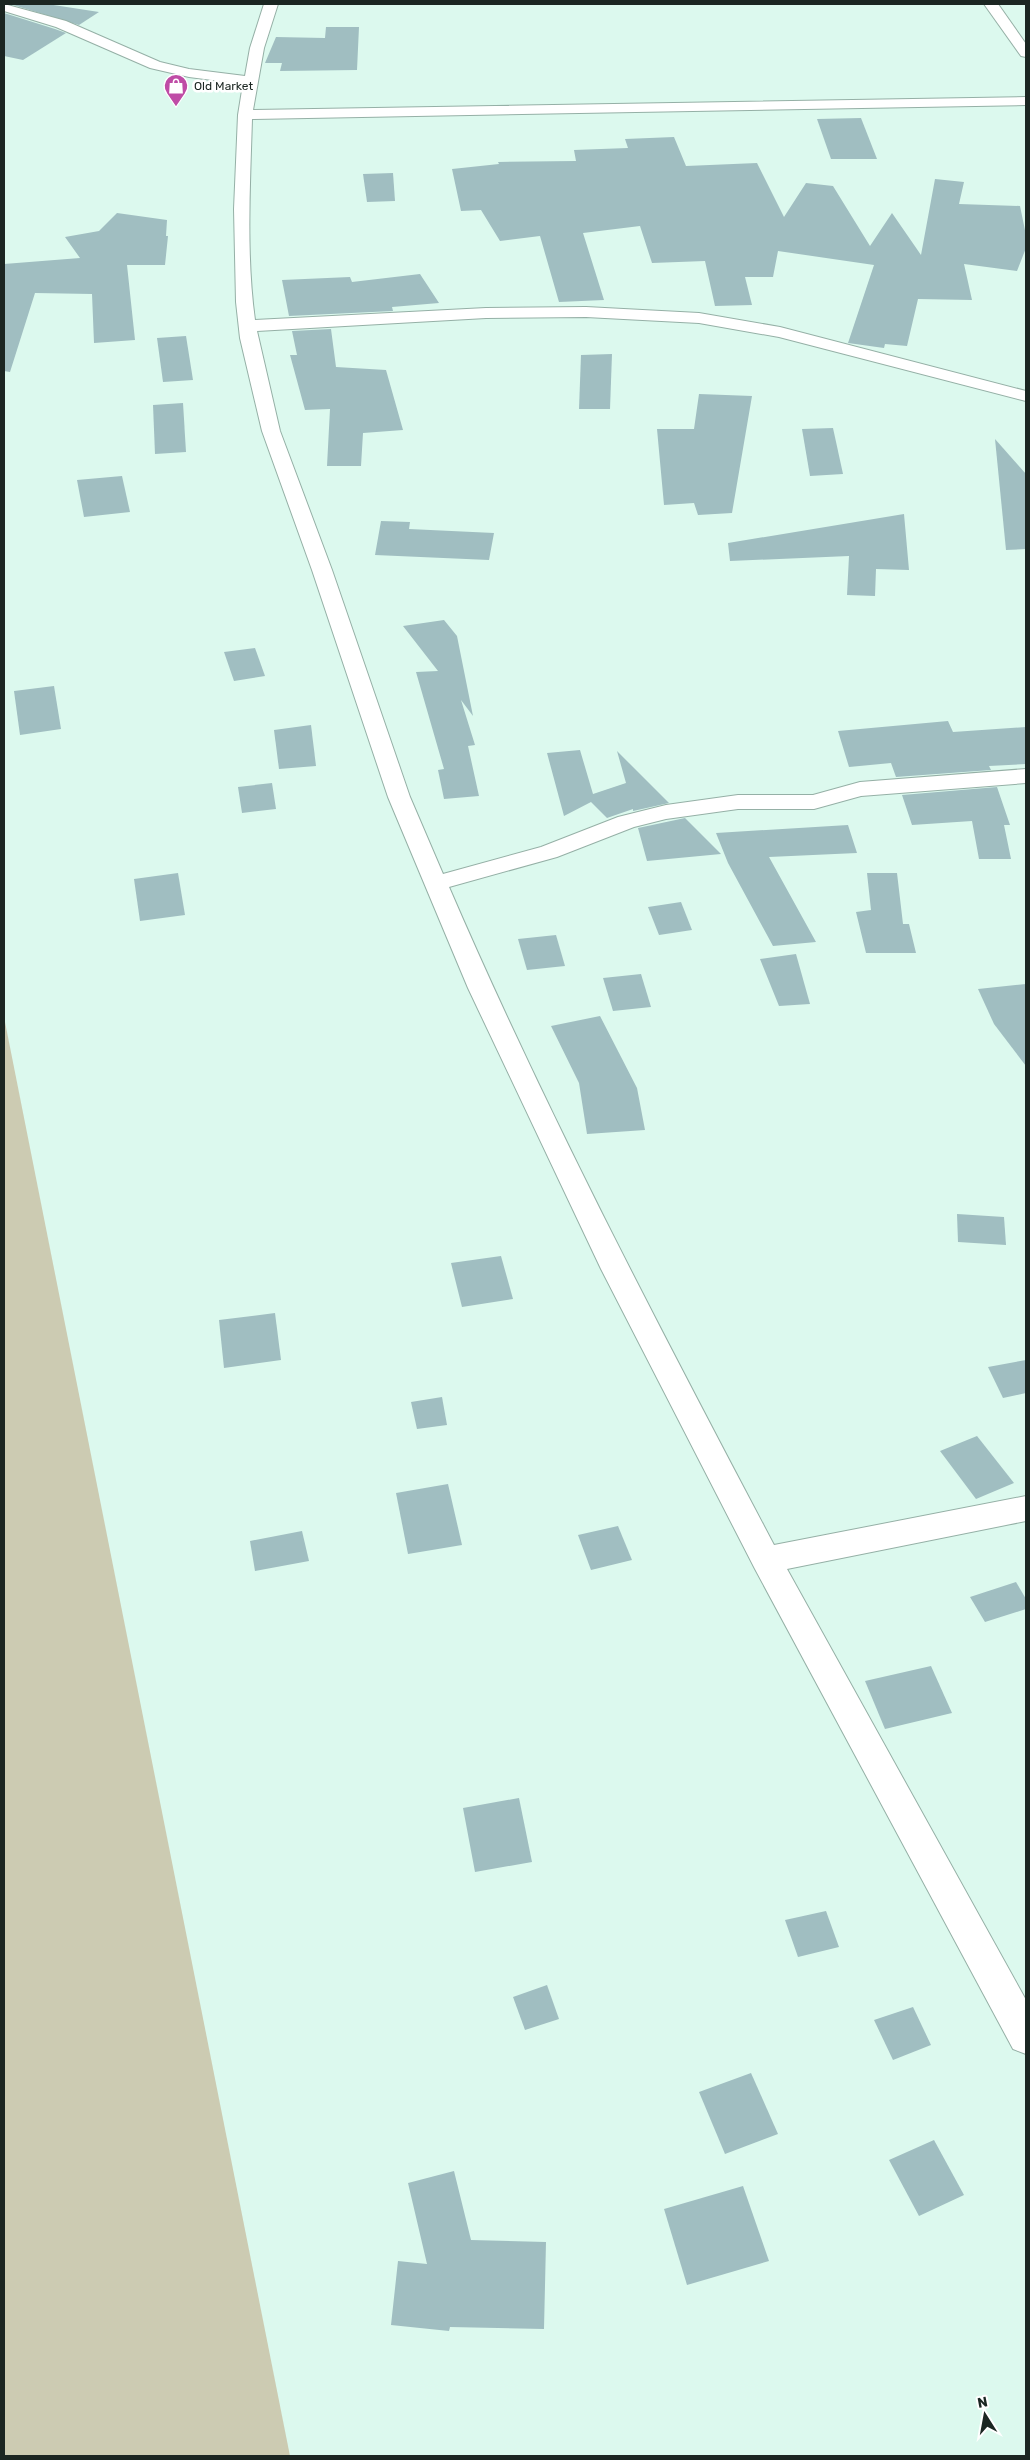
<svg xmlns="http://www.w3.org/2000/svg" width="1030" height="2460" viewBox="0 0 1030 2460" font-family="Rubik,sans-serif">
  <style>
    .green { fill: #cccbb2 }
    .building { fill: #a0bec1 }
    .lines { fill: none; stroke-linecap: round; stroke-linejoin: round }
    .street-casing { stroke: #95b0a6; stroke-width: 2 }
    .street { fill: #fff; fill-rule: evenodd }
    .labels { text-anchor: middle; stroke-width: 5; stroke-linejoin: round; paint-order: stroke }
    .far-poi-label { font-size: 12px; fill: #1b2622; stroke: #fff; text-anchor: start }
  </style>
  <rect width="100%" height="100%" fill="#dcf9ee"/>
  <!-- green -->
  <path class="green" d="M4 1017 290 2456H4Z"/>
  <!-- building -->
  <g class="building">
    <path d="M10 4H47L99 12 79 25Z"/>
    <path d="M4 13 55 29 66 33 23 60 4 56Z"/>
    <path d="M326 27H359L357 70 280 71 282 63H265L276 37 325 38Z"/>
    <path d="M861 118 877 159H831L817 119Z"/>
    <path d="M674 137 686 166 757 163 784 217 806 183 833 186 870 246 892 213 921 255 935 179 964 182 959 204 1020 206 1026 235V248L1017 271 964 264 972 300 918 299 907 346 885 344 884 348 848 343 874 265 778 251 773 277H745L752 305 715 306 705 261 652 263 640 226 583 233 604 300 559 302 540 236 500 241 481 210 461 211 452 169 499 164 498 162 576 161 574 150 628 148 625 139Z"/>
    <path d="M393 173 395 201 367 202 363 174Z"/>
    <path d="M117 213 167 220 166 236H168L165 265H127L135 340 94 343 92 294 35 293 10 372 4 371V264L80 258 65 237 99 231Z"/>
    <path d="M420 274 439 303 392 307 393 311 289 316 282 280 350 277 352 282Z"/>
    <path d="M331 329 336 367 386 370 403 430 363 433 361 466H327L330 409 305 410 290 355H297L292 331Z"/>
    <path d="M186 336 193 380 163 382 157 338Z"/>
    <path d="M612 354 610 409H579L581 355Z"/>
    <path d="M699 394 752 396 732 513 698 515 694 503 664 505 657 429H694Z"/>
    <path d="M183 403 186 452 155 454 153 405Z"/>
    <path d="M833 428 843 474 810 476 802 429Z"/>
    <path d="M995 439 1026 474V549L1006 550Z"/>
    <path d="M122 476 130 512 84 517 77 480Z"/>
    <path d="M904 514 909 570 876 569 875 596 847 595 849 556 730 561 728 543Z"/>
    <path d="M381 521 410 522 409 529 494 533 489 560 375 555Z"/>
    <path d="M444 620 457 636 473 716 461 700 475 745 468 746 479 796 444 799 438 770 444 769 416 672 438 671 403 626Z"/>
    <path d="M255 648 265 676 234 681 224 652Z"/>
    <path d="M54 686 61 729 20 735 14 691Z"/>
    <path d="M948 721 953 732 1026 727V764L989 766 991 770 896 777 891 763 849 767 838 731Z"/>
    <path d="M311 725 316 766 279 769 274 730Z"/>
    <path d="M580 750 593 794 626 783 617 751 669 803 633 811V809L607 818 591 802 564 816 547 753Z"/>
    <path d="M272 783 276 809 242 813 238 787Z"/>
    <path d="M997 787 1010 825H1004L1011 859H979L972 821 912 825 902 795Z"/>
    <path d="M685 818 721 854 647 861 638 828Z"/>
    <path d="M848 825 857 853 769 857 816 942 773 946 728 863 716 833Z"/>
    <path d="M178 873 185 915 140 921 134 879Z"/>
    <path d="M867 873H897L903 924H909L916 953H866L856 912 871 910Z"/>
    <path d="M681 902 692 930 659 935 648 907Z"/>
    <path d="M556 935 565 966 527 970 518 939Z"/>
    <path d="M796 954 810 1004 779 1006 760 959Z"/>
    <path d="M641 974 651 1007 613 1011 603 978Z"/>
    <path d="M1026 984V1066L994 1024 978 989Z"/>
    <path d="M600 1016 637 1088 645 1130 587 1134 579 1083 551 1026Z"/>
    <path d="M957 1214 1004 1217 1006 1245 958 1242Z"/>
    <path d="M501 1256 513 1299 462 1307 451 1263Z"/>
    <path d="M275 1313 281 1360 224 1368 219 1320Z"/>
    <path d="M1026 1360V1393L1003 1398 988 1367Z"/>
    <path d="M442 1397 447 1425 417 1429 411 1402Z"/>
    <path d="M977 1436 1014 1483 976 1499 940 1451Z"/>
    <path d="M448 1484 462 1545 408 1554 396 1493Z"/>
    <path d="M618 1526 632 1560 591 1570 578 1535Z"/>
    <path d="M302 1531 309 1561 255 1571 250 1541Z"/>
    <path d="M1016 1582 1026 1599V1609L985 1622 970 1597Z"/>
    <path d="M931 1666 952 1713 885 1729 865 1681Z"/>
    <path d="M519 1798 532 1862 475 1872 463 1808Z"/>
    <path d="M826 1911 839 1947 798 1957 785 1920Z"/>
    <path d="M547 1985 559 2019 525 2030 513 1997Z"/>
    <path d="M913 2007 931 2045 893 2060 874 2020Z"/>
    <path d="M751 2073 778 2134 725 2154 699 2092Z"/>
    <path d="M934 2140 964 2195 919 2216 889 2160Z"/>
    <path d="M454 2171 471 2240 546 2242 544 2329 450 2327 449 2331 391 2325 398 2261 427 2264 408 2183Z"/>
    <path d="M743 2186 769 2261 687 2285 664 2209Z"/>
  </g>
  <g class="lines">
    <!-- street casing -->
    <g class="street-casing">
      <g id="street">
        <path d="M4 4 66 21 160 62 189 69 245 76 250 48 264 4H278L264 48 253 110 1026 97V105L252 119C250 186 246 255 255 320L486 308 586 307 699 313 780 327 1026 391V401L779 337 699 323 586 317 486 318 257 331 280 431 332 570 410 797 443 874 541 847 618 817 666 805 738 795H813L860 782 1026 769V783L861 796 814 809H738L666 819 634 827 557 857 449 887C546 1112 660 1329 774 1545L1026 1496V1521L787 1569 1026 2000V2054L1013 2049 755 1569 601 1269 468 988 388 797 312 570 262 431 240 338 236 302 234 209 238 115 243 84 189 77 150 68 56 27 4 11Z"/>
        <path d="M984 4H998L1026 44V57L1021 56Z"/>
      </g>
    </g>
    <!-- street -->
    <use href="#street" class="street"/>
  </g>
  <!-- icons -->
  <defs>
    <g id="shop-pin" transform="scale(1.25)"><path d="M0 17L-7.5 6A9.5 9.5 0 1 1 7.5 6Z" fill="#bf4ca6" stroke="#fff"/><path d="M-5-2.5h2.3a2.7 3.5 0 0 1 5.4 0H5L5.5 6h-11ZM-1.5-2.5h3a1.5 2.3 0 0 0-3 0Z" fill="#fff"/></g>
  </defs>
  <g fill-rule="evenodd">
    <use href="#shop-pin" x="176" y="86"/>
  </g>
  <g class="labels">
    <!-- far-poi labels -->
    <g class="far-poi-label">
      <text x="194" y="90">Old Market</text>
    </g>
  </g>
  <!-- border -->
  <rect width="1030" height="2460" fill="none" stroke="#1b2622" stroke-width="10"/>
  <!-- north arrow -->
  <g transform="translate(985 2415) rotate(349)" stroke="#ffffff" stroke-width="4" paint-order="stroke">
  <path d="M0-4L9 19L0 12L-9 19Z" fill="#1b2622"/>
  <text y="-8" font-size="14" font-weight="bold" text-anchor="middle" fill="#1b2622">N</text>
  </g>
</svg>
